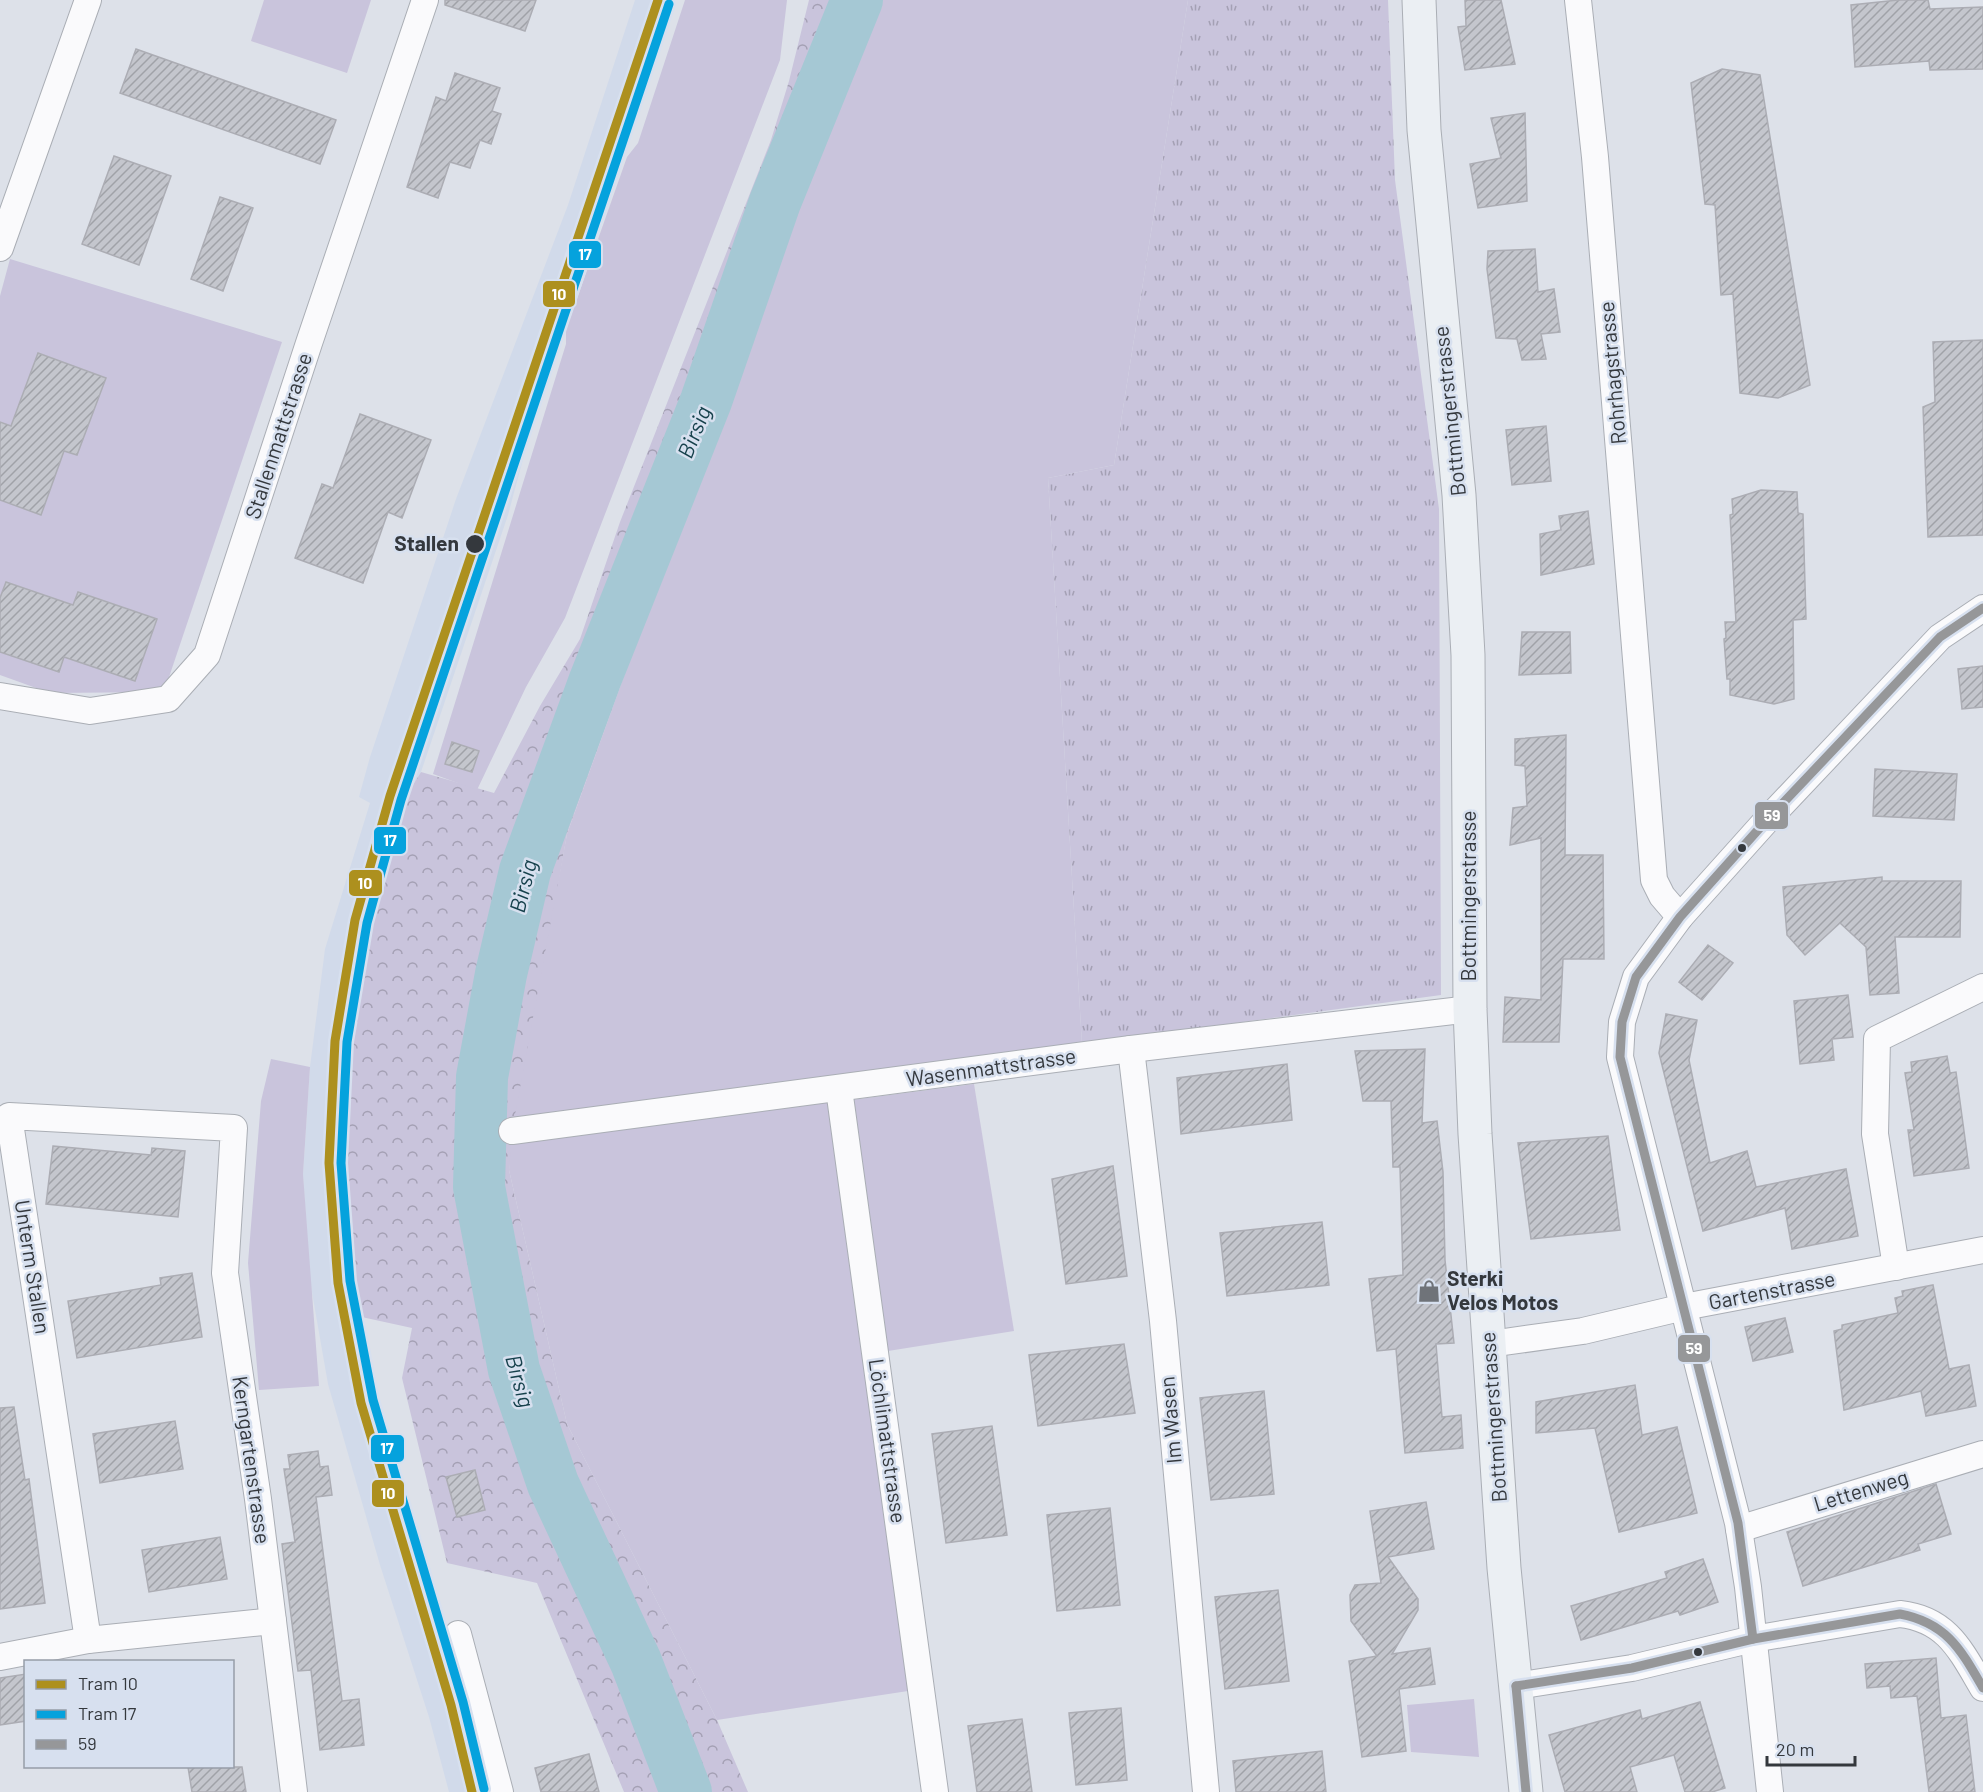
<svg xmlns="http://www.w3.org/2000/svg" width="1983" height="1792" viewBox="0 0 1983 1792" font-family="Barlow,sans-serif">
  <style>
    .built { fill: #d1daea }
    .grass { fill: url(#grass-tufts) }
    .forest { fill: url(#forest-crowns) }
    .garden { fill: #c9c4dc }
    .lines { fill: none; stroke-linecap: round; stroke-linejoin: round }
    .river { stroke: #a5c8d4; stroke-width: 52 }
    .building { fill: url(#building-hatch); stroke: #acadb4; stroke-width: 1.5 }
    .minor-casing { stroke: #aaaeb5; stroke-width: 28 }
    .secondary-casing { stroke: #aaaeb5; stroke-width: 35 }
    .minor { stroke: #fafafc; stroke-width: 26 }
    .secondary { stroke: #ebeff3; stroke-width: 33 }
    .bus-1-casing { stroke: #d7e0ef; stroke-width: 14 }
    .bus-1 { stroke: #969799; stroke-width: 9 }
    .tram-1-casing { stroke: #d7e0ef; stroke-width: 14 }
    .tram-2-casing { stroke: #d7e0ef; stroke-width: 14 }
    .tram-1 { stroke: #ad901e; stroke-width: 9 }
    .tram-2 { stroke: #05a2dd; stroke-width: 9 }
    .stop-dot { fill: #34383d; stroke: #d7e0ef; stroke-width: 2 }
    .labels { text-anchor: middle; stroke-width: 5; stroke-linejoin: round; paint-order: stroke }
    .street-label { font-size: 21px; fill: #34383d; stroke: #d7e0ef }
    .stop-label { font-size: 21px; font-weight: bold; fill: #34383d; stroke: #d7e0ef; text-anchor: end }
    .poi-label { font-size: 21px; font-weight: bold; fill: #34383d; stroke: #d7e0ef; text-anchor: start }
    .water-label { font-size: 22px; font-style: italic; fill: #16414c; stroke: #d7e0ef }
    .line-badge { stroke: #d7e0ef; stroke-width: 2 }
    .badge-label { font-size: 16px; text-anchor: middle; font-weight: bold; fill: #fff }
  </style>
  <defs>
    <pattern id="grass-tufts" width="24" height="20" patternUnits="userSpaceOnUse" patternTransform="scale(1.5)"><rect width="24" height="20" fill="#c9c4dc"/><path d="M3 7l-1-3M5 7V3M7 7l1-3M15 17l-1-3M17 17v-4M19 17l1-3" fill="none" stroke="#a4a0b4"/></pattern>
    <pattern id="forest-crowns" width="20" height="18" patternUnits="userSpaceOnUse" patternTransform="scale(1.5)"><rect width="20" height="18" fill="#c9c4dc"/><path d="M2 6a3 3 0 1 1 6 0M12 15a3 3 0 1 1 6 0" fill="none" stroke="#a4a0b4"/></pattern>
    <pattern id="building-hatch" width="6" height="6" patternUnits="userSpaceOnUse" patternTransform="scale(1.5)"><rect width="6" height="6" fill="#c4c6cd"/><path d="M-1 1l2-2M0 6l6-6M5 7l2-2" fill="none" stroke="#a0a2a8"/></pattern>
  </defs>
  <rect width="100%" height="100%" fill="#dde1e9"/>
  <!-- built -->
  <path class="built" d="M635 0H672L541 392 508 515 421 772 398 811 368 924 350 1052 342 1170 352 1285 373 1401 466 1704 485 1792H449L429 1717 380 1565 328 1384 310 1281 303 1174 310 1067 325 949 370 803 359 797 370 757 456 499 568 205Z"/>
  <!-- grass -->
  <path class="grass" d="M1188 0H1388L1395 180 1439 509 1441 995 1082 1044 1048 478 1114 465Z"/>
  <!-- forest -->
  <path class="forest" d="M809 0H878L861 37 690 493 567 834 509 1170 567 1424 717 1720 748 1792H624L537 1583 447 1563 402 1378 412 1328 357 1316C331 1175 344 1010 381 873 387 853 390 830 398 811 404 797 414 784 421 772L494 793 540 706 580 639 620 522 771 140 789 81Z"/>
  <!-- garden -->
  <g class="garden">
    <path d="M264 0H371L347 73 251 41Z"/>
    <path d="M685 0H787L780 60 565 618 526 687 477 790 433 774 566 344V330L627 157 638 143Z"/>
    <path d="M878 0H1188L1114 465 1048 478 1082 1044 825 1081 908 1691 717 1720 567 1424 509 1170 512 1131 567 834 690 493 861 37Z"/>
    <path d="M10 259 282 342 164 692 50 693 0 675V296Z"/>
    <path d="M271 1059 310 1067 303 1174 319 1386 259 1390 248 1263 261 1101Z"/>
    <path d="M974 1084 1014 1331 888 1351 851 1100Z"/>
    <path d="M1474 1699 1479 1757 1411 1752 1407 1705Z"/>
  </g>
  <g class="lines">
    <!-- river -->
    <path class="river" d="M686 1792 636 1662 553 1484 514 1370 479 1187 482 1077 501 974 525 871 595 680 706 401 775 202 857 0"/>
  </g>
  <!-- building -->
  <g class="building">
    <path d="M445 0H536L525 31 445 5Z"/>
    <path d="M1465 0H1501L1515 64 1465 70 1458 27 1466 26Z"/>
    <path d="M1898 0H1928L1930 9 1983 7V69L1930 70 1929 61 1855 67 1851 5Z"/>
    <path d="M136 49 336 120 320 164 120 93Z"/>
    <path d="M1722 69 1760 75 1810 385 1778 398 1740 393 1733 294 1721 295 1715 205 1705 204 1691 83Z"/>
    <path d="M455 73 500 88 492 111 501 114 491 144 480 140 470 168 450 162 438 198 407 187 436 97 446 101Z"/>
    <path d="M1525 113 1527 201 1478 208 1470 164 1501 158 1491 118Z"/>
    <path d="M114 156 171 176 139 265 82 244Z"/>
    <path d="M220 197 253 208 223 291 191 279Z"/>
    <path d="M1535 249 1538 292 1554 289 1560 332 1541 334 1546 359 1522 360 1517 339 1496 338 1487 269 1488 251Z"/>
    <path d="M1983 340V535L1928 537 1923 407 1935 402 1933 342Z"/>
    <path d="M38 353 106 378 77 455 64 451 41 515 0 500V422L11 426Z"/>
    <path d="M360 414 431 440 402 518 388 512 363 583 295 558 322 484 333 488Z"/>
    <path d="M1546 426 1551 481 1512 485 1506 430Z"/>
    <path d="M1761 490 1797 492 1798 513 1803 514 1806 619 1793 620 1794 699 1774 704 1730 695V679H1727L1724 639 1726 638 1725 622H1736L1730 515 1733 514 1732 499Z"/>
    <path d="M1588 511 1594 564 1541 575 1540 534 1561 530 1559 516Z"/>
    <path d="M6 582 73 605 78 592 157 619 135 681 64 657 59 672 0 652V598Z"/>
    <path d="M1522 632H1570L1571 673 1519 675Z"/>
    <path d="M1983 666V707L1962 709 1958 669Z"/>
    <path d="M1566 735 1565 855H1603L1604 959H1563L1559 1042H1503L1505 997 1541 1000V838L1510 845 1513 808 1527 806 1525 766 1515 765V739Z"/>
    <path d="M452 742 479 751 472 772 445 764Z"/>
    <path d="M1875 769 1957 774 1954 820 1873 816Z"/>
    <path d="M1882 877V881H1961L1960 937H1895L1899 993 1870 995 1866 947 1840 923 1805 955 1787 935 1783 887Z"/>
    <path d="M1708 945 1733 963 1702 1000 1679 982Z"/>
    <path d="M1848 995 1853 1037 1832 1039 1834 1060 1800 1064 1794 1001Z"/>
    <path d="M1666 1014 1697 1020 1689 1060 1710 1163 1747 1151 1756 1187 1846 1169 1858 1236 1792 1249 1785 1208 1703 1231 1659 1053Z"/>
    <path d="M1425 1049 1422 1123 1437 1121 1443 1172 1445 1260 1454 1343 1436 1344 1442 1417 1461 1415 1463 1448 1405 1453 1396 1349 1377 1351 1369 1279 1403 1275 1400 1167H1393L1391 1101H1363L1355 1051Z"/>
    <path d="M1947 1056 1950 1073 1956 1072 1969 1168 1914 1176 1908 1130H1914L1905 1073 1912 1072 1911 1062Z"/>
    <path d="M1287 1064 1292 1120 1181 1134 1177 1078Z"/>
    <path d="M1608 1136 1620 1230 1531 1239 1518 1143Z"/>
    <path d="M53 1146 151 1155 152 1148 185 1151 178 1217 46 1204Z"/>
    <path d="M1113 1166 1127 1276 1066 1284 1052 1179Z"/>
    <path d="M1322 1222 1329 1285 1227 1296 1220 1233Z"/>
    <path d="M192 1273 202 1337 77 1358 68 1301 161 1285 160 1278Z"/>
    <path d="M1933 1285 1949 1369 1969 1365 1976 1406 1926 1416 1921 1391 1844 1410 1834 1331 1842 1329V1325L1898 1313 1895 1298 1903 1296 1902 1291Z"/>
    <path d="M1785 1318 1793 1352 1753 1361 1745 1327Z"/>
    <path d="M1124 1344 1135 1413 1038 1426 1029 1355Z"/>
    <path d="M1635 1385 1642 1435 1677 1427 1697 1513 1619 1532 1595 1428 1536 1433V1402Z"/>
    <path d="M1264 1391 1274 1494 1211 1500 1200 1398Z"/>
    <path d="M14 1407 25 1480 29 1479 45 1603 0 1609V1408Z"/>
    <path d="M175 1421 183 1469 100 1483 93 1434Z"/>
    <path d="M992 1426 1007 1535 946 1543 932 1434Z"/>
    <path d="M318 1451 320 1467 328 1466 332 1495 316 1497 342 1701 359 1699 364 1745 320 1750 311 1670 298 1671 282 1544 295 1542 284 1469H290L288 1455Z"/>
    <path d="M475 1470 485 1510 457 1517 446 1477Z"/>
    <path d="M1936 1484 1951 1534 1918 1544 1920 1550 1803 1586 1787 1532Z"/>
    <path d="M1426 1502 1434 1549 1388 1557 1418 1599V1610L1392 1654 1430 1648 1435 1684 1399 1689 1406 1751 1362 1757 1349 1661 1377 1656 1351 1621 1350 1595 1355 1585 1381 1583 1370 1511Z"/>
    <path d="M1110 1508 1120 1605 1057 1611 1047 1515Z"/>
    <path d="M220 1537 227 1579 149 1592 142 1550Z"/>
    <path d="M1703 1559 1718 1602 1680 1615 1678 1611 1581 1640 1571 1606 1667 1578 1665 1572Z"/>
    <path d="M1278 1590 1289 1681 1225 1689 1215 1597Z"/>
    <path d="M1936 1658 1941 1718 1966 1715 1975 1792H1929L1917 1696 1891 1698 1890 1686 1867 1688 1865 1664Z"/>
    <path d="M26 1674V1721L0 1725V1678Z"/>
    <path d="M1700 1702 1725 1788 1712 1792H1685L1674 1755 1630 1767 1637 1792H1565L1549 1735 1640 1710 1642 1719Z"/>
    <path d="M1121 1708 1127 1780 1076 1785 1069 1713Z"/>
    <path d="M1022 1719 1032 1792H977L968 1726Z"/>
    <path d="M1322 1751 1326 1792H1236L1233 1761Z"/>
    <path d="M589 1754 599 1792H541L535 1768Z"/>
    <path d="M188 1767H242L246 1792H192Z"/>
  </g>
  <g class="lines">
    <!-- minor casing -->
    <g class="minor-casing">
      <g id="minor">
        <path d="M1578 0 1595 157 1654 880 1662 896 1680 917"/>
        <path d="M0 248 88 0"/>
        <path d="M0 696 90 711 168 699 207 655 309 343 425 0"/>
        <path d="M1131 1049 1163 1321 1206 1792"/>
        <path d="M839 1089 935 1792"/>
        <path d="M512 1131 1131 1049 1470 1009"/>
        <path d="M1896 1267 1875 1134 1877 1039 1983 987"/>
        <path d="M1490 1344 1583 1331 1684 1307 1983 1250"/>
        <path d="M1739 1529 1983 1454"/>
        <path d="M458 1634 500 1792"/>
        <path d="M88 1640 9 1116 234 1128 225 1273 258 1499 294 1792"/>
        <path d="M0 1657 88 1640 273 1621"/>
        <path d="M1516 1686 1632 1668 1753 1639 1900 1614C1947 1619 1961 1651 1983 1688"/>
        <path d="M1770 1792 1748 1587 1738 1523 1620 1057 1622 1022 1636 977 1680 917 1766 821 1940 637 1983 608"/>
      </g>
    </g>
    <!-- secondary casing -->
    <g class="secondary-casing">
      <path id="secondary" d="M1419 0 1424 130 1459 495 1468 655 1470 1009 1475 1134 1504 1568 1526 1792"/>
    </g>
    <!-- minor -->
    <use href="#minor" class="minor"/>
    <!-- secondary -->
    <use href="#secondary" class="secondary"/>
    <!-- bus-1 casing -->
    <g class="bus-1-casing">
      <g id="bus-1">
        <path d="M1753 1639 1738 1523 1620 1057 1622 1022 1636 977 1680 917 1766 821 1940 637 1983 608"/>
        <path d="M1516 1686 1632 1668 1753 1639 1900 1614C1947 1623 1961 1650 1983 1688"/>
        <path d="M1516 1686 1526 1792"/>
      </g>
    </g>
    <!-- bus-1 -->
    <use href="#bus-1" class="bus-1"/>
    <!-- tram-1 casing -->
    <g class="tram-1-casing">
      <path id="tram-1" d="M472 1792 451 1705 361 1403 338 1283 329 1163 335 1041 355 920 390 796 658 0"/>
    </g>
    <!-- tram-2 casing -->
    <g class="tram-2-casing">
      <path id="tram-2" d="M484 1789 463 1702 373 1400 350 1281 341 1163 347 1042 367 923 401 800 669 4"/>
    </g>
    <!-- tram-1 -->
    <use href="#tram-1" class="tram-1"/>
    <!-- tram-2 -->
    <use href="#tram-2" class="tram-2"/>
  </g>
  <!-- icons -->
  <defs>
    <g id="shop-bare" transform="scale(1.8)"><path d="M-5-2.5h2.3a2.7 3.5 0 0 1 5.4 0H5L5.5 6h-11ZM-1.5-2.5h3a1.5 2.3 0 0 0-3 0Z" fill="#6f7379" stroke="#d7e0ef" stroke-width="2.5" paint-order="stroke"/></g>
  </defs>
  <g fill-rule="evenodd">
    <use href="#shop-bare" x="1429" y="1291"/>
  </g>
  <!-- markers -->
  <g class="stop-dot">
    <circle cx="475" cy="544" r="10"/>
    <circle cx="1742" cy="848" r="5"/>
    <circle cx="1698" cy="1652" r="5"/>
  </g>
  <g class="labels">
    <!-- street labels -->
    <g class="street-label">
      <text transform="translate(1613 373) rotate(-95)" y="7">Rohrhagstrasse</text>
      <text transform="translate(1450 411) rotate(-96)" y="7">Bottmingerstrasse</text>
      <text transform="translate(279 436) rotate(-72)" y="7">Stallenmattstrasse</text>
      <text transform="translate(1469 896) rotate(-90)" y="7">Bottmingerstrasse</text>
      <text transform="translate(991 1068) rotate(-8)" y="7">Wasenmattstrasse</text>
      <text transform="translate(32 1267) rotate(81)" y="7">Unterm Stallen</text>
      <text transform="translate(1772 1291) rotate(-11)" y="7">Gartenstrasse</text>
      <text transform="translate(1494 1417) rotate(-94)" y="7">Bottmingerstrasse</text>
      <text transform="translate(1171 1420) rotate(-95)" y="7">Im Wasen</text>
      <text transform="translate(887 1441) rotate(82)" y="7">Löchlimattstrasse</text>
      <text transform="translate(251 1460) rotate(82)" y="7">Kerngartenstrasse</text>
      <text transform="translate(1861 1491) rotate(-17)" y="7">Lettenweg</text>
    </g>
    <!-- stop labels -->
    <g class="stop-label">
      <text x="459" y="551">Stallen</text>
    </g>
    <!-- poi labels -->
    <g class="poi-label">
      <text x="1447" y="1286">Sterki<tspan x="1447" dy="24">Velos Motos</tspan></text>
    </g>
    <!-- water labels -->
    <g class="water-label">
      <text transform="translate(694 432) rotate(-68)" y="8">Birsig</text>
      <text transform="translate(523 886) rotate(-76)" y="8">Birsig</text>
      <text transform="translate(520 1381) rotate(74)" y="8">Birsig</text>
    </g>
  </g>
  <g class="line-badge">
    <rect x="568" y="240" width="34" height="29" rx="6" fill="#05a2dd"/>
    <rect x="542" y="280" width="34" height="28" rx="6" fill="#ad901e"/>
    <rect x="1754" y="801" width="35" height="29" rx="6" fill="#969799"/>
    <rect x="373" y="826" width="34" height="29" rx="6" fill="#05a2dd"/>
    <rect x="348" y="869" width="35" height="28" rx="6" fill="#ad901e"/>
    <rect x="1677" y="1334" width="34" height="29" rx="6" fill="#969799"/>
    <rect x="370" y="1434" width="35" height="29" rx="6" fill="#05a2dd"/>
    <rect x="371" y="1479" width="34" height="29" rx="6" fill="#ad901e"/>
  </g>
  <g class="badge-label">
    <text x="585" y="260">17</text>
    <text x="559" y="300">10</text>
    <text x="1772" y="821">59</text>
    <text x="390" y="846">17</text>
    <text x="365" y="889">10</text>
    <text x="1694" y="1354">59</text>
    <text x="387" y="1454">17</text>
    <text x="388" y="1499">10</text>
  </g>
  <!-- legend -->
  <rect x="24" y="1660" width="210" height="108" fill="#d7e0ef" stroke="#969da8" stroke-width="1.5"/>
  <rect x="36" y="1680" width="30" height="9" fill="#ad901e" stroke="#969da8" stroke-width="1.5"/>
  <text x="78" y="1690" font-size="18" fill="#34383d">Tram 10</text>
  <rect x="36" y="1710" width="30" height="9" fill="#05a2dd" stroke="#969da8" stroke-width="1.5"/>
  <text x="78" y="1720" font-size="18" fill="#34383d">Tram 17</text>
  <rect x="36" y="1740" width="30" height="9" fill="#969799" stroke="#969da8" stroke-width="1.5"/>
  <text x="78" y="1750" font-size="18" fill="#34383d">59</text>
  <!-- scale -->
  <path d="M1767 1756v9h88v-9" fill="none" stroke="#34383d" stroke-width="3"/>
  <text x="1776" y="1756" font-size="18" fill="#34383d" stroke="#d7e0ef" stroke-width="4.5" paint-order="stroke">20 m</text>
</svg>
